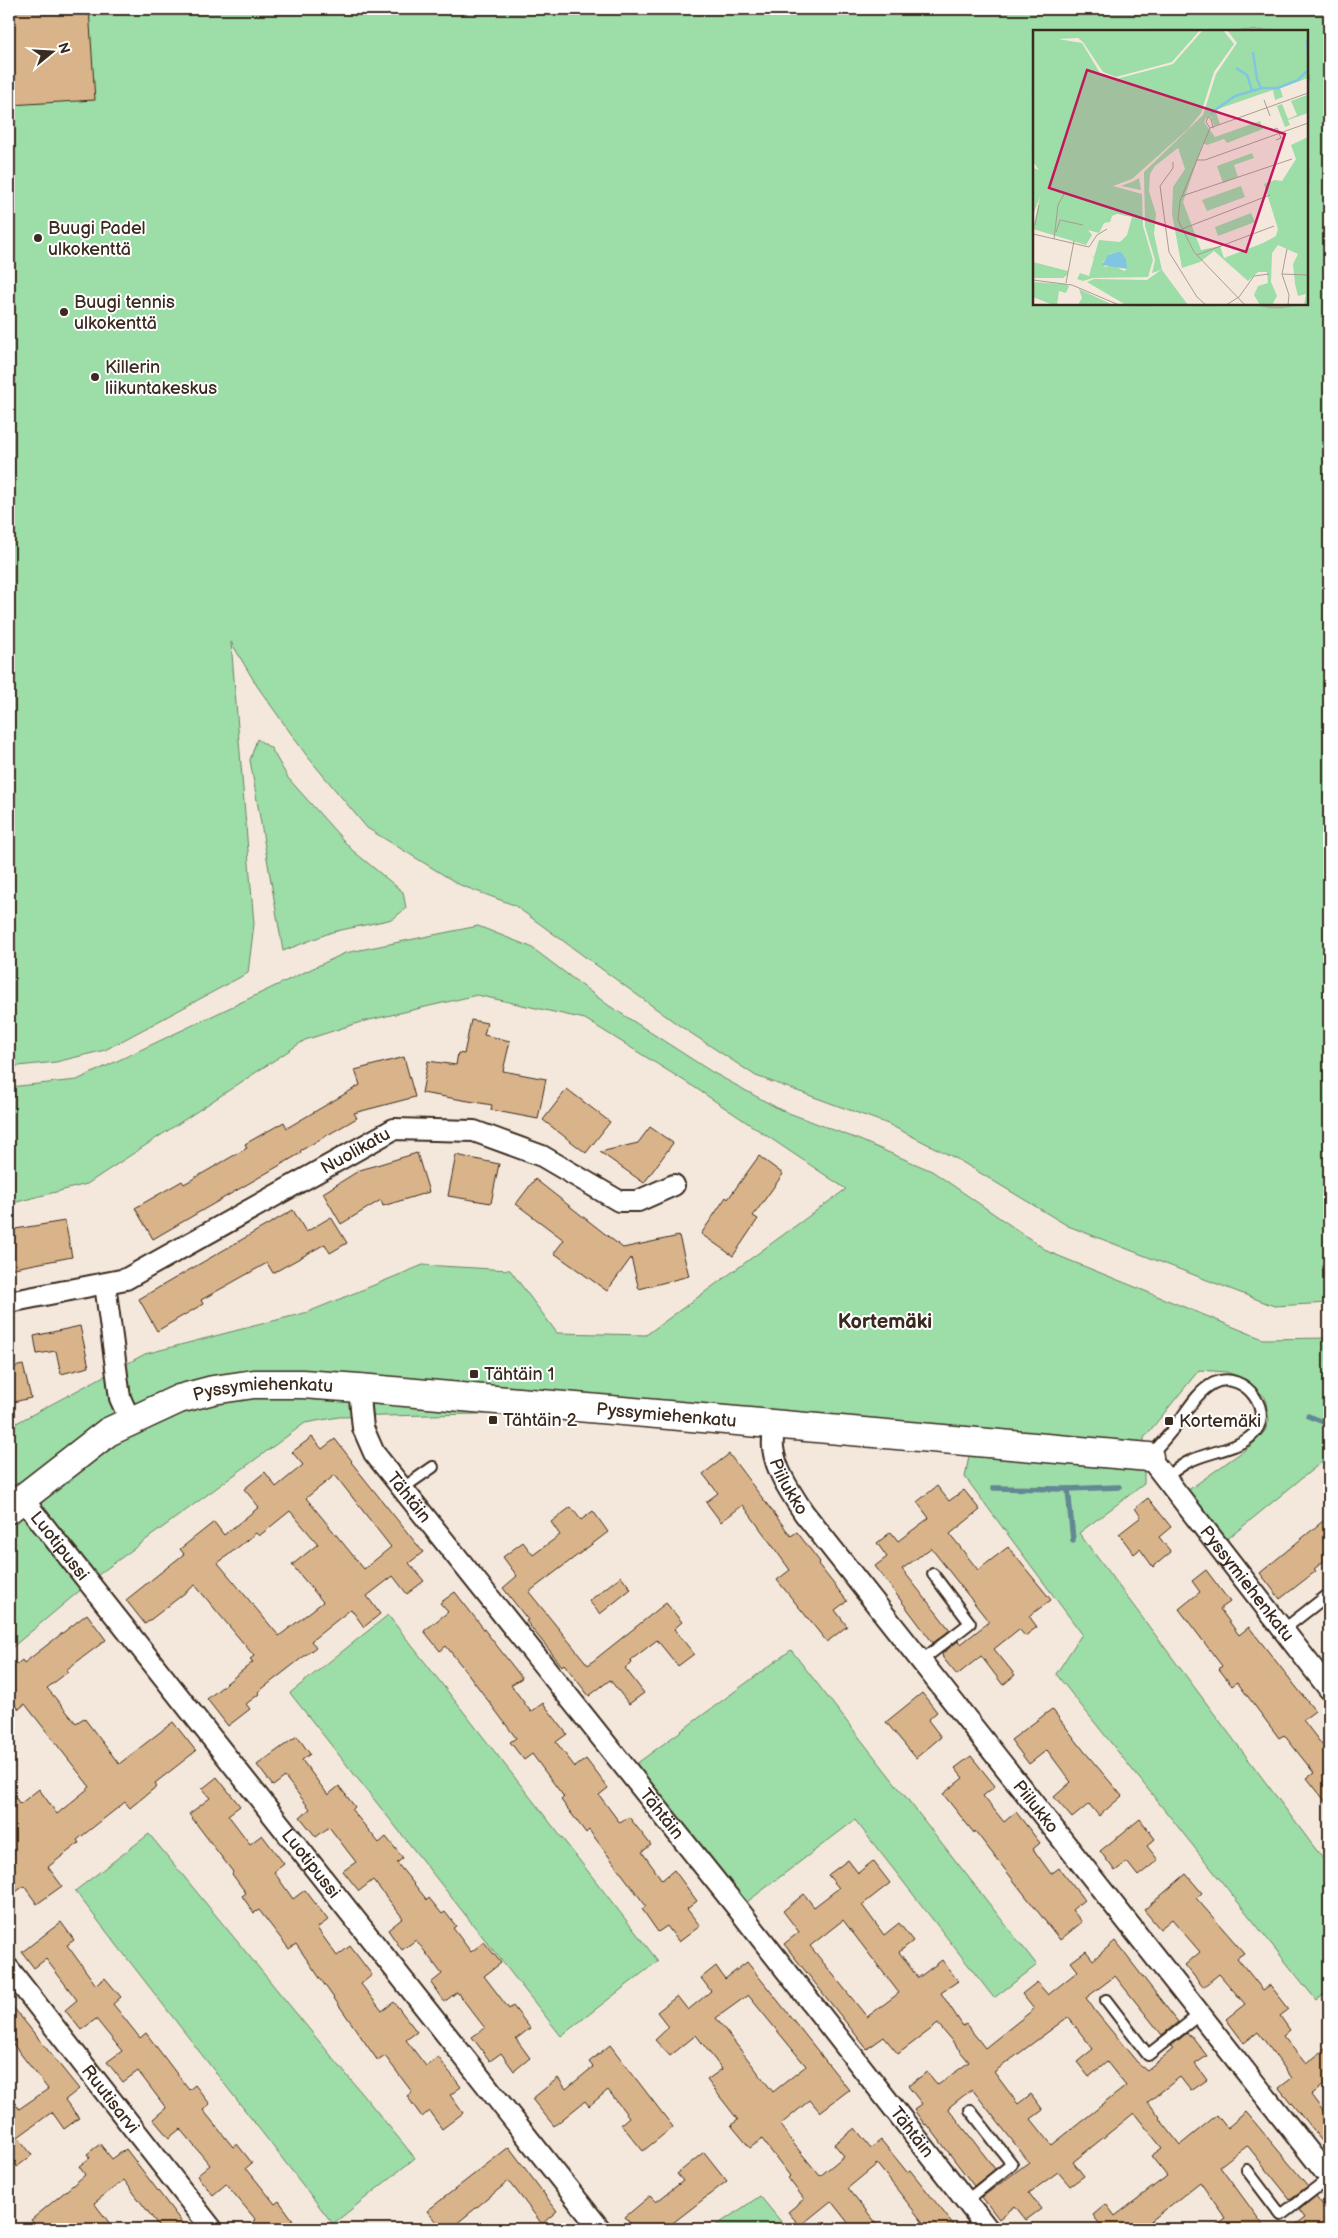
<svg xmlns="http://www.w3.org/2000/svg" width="1338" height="2238" viewBox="0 0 1338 2238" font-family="'Balsamiq Sans',sans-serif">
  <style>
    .green { fill: #9cdda8; stroke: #6c8463; fill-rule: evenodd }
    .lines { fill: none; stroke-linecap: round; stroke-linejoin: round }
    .stream { stroke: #648893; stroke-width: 5.5 }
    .building { fill: #d9b48a; stroke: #3b2a1e; fill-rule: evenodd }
    .lane-casing { stroke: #3b2a1e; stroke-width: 14 }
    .street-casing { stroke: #3b2a1e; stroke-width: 24 }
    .secondary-casing { stroke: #3b2a1e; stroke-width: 31 }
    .lane { stroke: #fff; stroke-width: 10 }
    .street { stroke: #fff; stroke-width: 20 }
    .secondary { stroke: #fff; stroke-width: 28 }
    .poi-dot { fill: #3b2a1e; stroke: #fff; stroke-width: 2 }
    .labels { text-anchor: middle; stroke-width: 4; stroke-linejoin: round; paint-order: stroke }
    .poi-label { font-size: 18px; fill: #3b2a1e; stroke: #fff; text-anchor: start }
    .street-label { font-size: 18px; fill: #3b2a1e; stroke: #fff }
    .quarter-label { font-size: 20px; font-weight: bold; fill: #3b2a1e; stroke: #fff }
    .inset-river { fill: none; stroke: #80c6e1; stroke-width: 2.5 }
    .inset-road { fill: none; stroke: #aa9c90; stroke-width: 1 }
    .view { fill: #c2185b; fill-opacity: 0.15; stroke: #c2185b; stroke-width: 2.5 }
    .inset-edge { fill: none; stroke: #3b2a1e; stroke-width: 2.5 }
  </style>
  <rect width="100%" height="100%" fill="#f4e8dc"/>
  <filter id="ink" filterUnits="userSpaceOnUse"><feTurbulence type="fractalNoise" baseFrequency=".02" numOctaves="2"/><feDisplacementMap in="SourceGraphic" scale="10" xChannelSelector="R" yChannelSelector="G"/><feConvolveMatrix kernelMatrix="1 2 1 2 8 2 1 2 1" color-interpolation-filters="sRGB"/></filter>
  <g filter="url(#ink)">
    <!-- green -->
    <g class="green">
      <path d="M9 9H1329L1328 242 1329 1303 1274 1306 1068 1226 957 1159 888 1124 756 1076 677 1024 514 905 460 885 367 828 307 756 257 686 231 642 254 924 248 973 105 1050 56 1062 9 1067ZM1034 31H1307V304H1034Z"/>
      <path d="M257 739 271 748 288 778 352 850 403 892 406 908 393 919 332 932 283 951 250 760Z"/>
      <path d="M478 926 531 947 608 1005 712 1072 781 1110 855 1138 932 1171 1049 1252 1263 1339 1329 1338V1456L1225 1541 1187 1491 1253 1444 1265 1431 1269 1420 1265 1397 1249 1383 1227 1372 1199 1370 1144 1438V1484L1079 1533 1329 1867V1990L1316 2000 1056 1674 1082 1634 965 1477 974 1430 705 1409 339 1417 305 1423 102 1572 9 1650V1427L145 1354 308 1312 423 1265 510 1270 557 1333 646 1335 846 1189 694 1087 585 1019 477 995 361 1022 305 1040 87 1184 9 1204V1087L77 1080 345 953Z"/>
      <path d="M388 1615 658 1961 561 2036 290 1693Z"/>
      <path d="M791 1650 1037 1965 994 1998 855 1820 743 1905 628 1770Z"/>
      <path d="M149 1834 415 2158 333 2224 75 1891Z"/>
      <path d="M760 2196 787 2229H711Z"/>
    </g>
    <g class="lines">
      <!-- stream -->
      <g class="stream">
        <path d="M1308 1416 1329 1424"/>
        <path d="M994 1488 1068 1489 1119 1487"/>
        <path d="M1068 1489 1073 1540"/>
      </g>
    </g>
    <!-- building -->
    <g class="building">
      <path d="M9 9H89L95 100 9 105Z"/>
      <path d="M471 1020 487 1023 484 1035 510 1041 503 1071 546 1079 538 1119 491 1110 492 1105 422 1093 428 1061 456 1065 458 1053 464 1054Z"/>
      <path d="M404 1057 415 1097 354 1113 357 1118 300 1151 301 1153 153 1239 135 1208 182 1181 184 1184 247 1148 245 1144 284 1122 287 1128 360 1085 355 1070Z"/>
      <path d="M567 1089 610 1122 586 1153 543 1120Z"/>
      <path d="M650 1127 673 1143 644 1183 600 1152 638 1143Z"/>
      <path d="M417 1153 429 1192 383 1206 381 1200 341 1224 323 1193 360 1170Z"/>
      <path d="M456 1155 499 1164 491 1203 448 1196Z"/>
      <path d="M759 1156 783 1174 753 1216 758 1219 733 1256 701 1234 726 1197 728 1199Z"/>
      <path d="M535 1179 623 1248 679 1236 689 1276 639 1289 631 1258 607 1291 554 1253 564 1240 516 1204Z"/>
      <path d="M293 1210 306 1232 331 1217 347 1243 330 1253 325 1244 273 1273 267 1263 201 1300 203 1304 157 1331 139 1299Z"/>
      <path d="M65 1221 72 1257 9 1269V1230Z"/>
      <path d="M80 1326 89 1367 61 1374 56 1351 37 1354 34 1336Z"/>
      <path d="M23 1365 31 1398 9 1403V1368Z"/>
      <path d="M312 1437 322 1449 335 1439 352 1461 351 1462 423 1552 409 1563 424 1581 407 1594 393 1576 367 1596 380 1614 364 1627 351 1609 311 1641 316 1647 258 1692 259 1694 246 1704 250 1709 228 1726 207 1699 253 1662 250 1659 254 1656 195 1585 145 1624 126 1600 184 1554 180 1549 214 1522 224 1535 259 1507 244 1489 265 1472 276 1487 303 1465 292 1452ZM335 1475 391 1547 364 1569 306 1498ZM290 1511 318 1544 292 1565 323 1602 279 1636 218 1563 256 1533 259 1536Z"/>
      <path d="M729 1454 791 1536 797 1532 820 1562 818 1564 847 1601 835 1610 847 1626 827 1642 777 1580 790 1570 743 1505 721 1522 706 1502 718 1493 703 1474Z"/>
      <path d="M937 1486 949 1501 964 1490 980 1510 950 1534 978 1570 1008 1547 1051 1600 1029 1616 1037 1627 1025 1636 1019 1629 994 1649 1015 1675 1003 1685 981 1656 957 1675 943 1658 942 1654 958 1641 961 1644 989 1622 931 1548 902 1569 950 1630 933 1643 875 1566 887 1557 877 1543 891 1532 898 1541 929 1518 917 1502Z"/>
      <path d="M1148 1498 1171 1527 1159 1537 1171 1552 1153 1567 1140 1549 1134 1554 1119 1534 1141 1517 1135 1508Z"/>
      <path d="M571 1507 581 1520 593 1511 608 1532 529 1592 588 1665 666 1603 682 1622 674 1629 694 1654 678 1666 657 1640 631 1660 632 1663 625 1668 644 1693 629 1704 610 1680 589 1696 564 1664 562 1666 526 1621 528 1620 503 1588 517 1576 503 1557 523 1542 533 1555 560 1535 551 1522Z"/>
      <path d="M1329 1516V1557L1314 1569 1316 1571 1280 1599 1260 1573Z"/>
      <path d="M1206 1570 1230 1602 1220 1609 1239 1635 1249 1627 1315 1711 1303 1720 1329 1754V1806L1307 1778 1314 1773 1284 1735 1279 1738 1237 1682 1232 1686 1219 1669 1222 1666 1179 1609 1200 1592 1192 1581Z"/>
      <path d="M621 1576 631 1589 600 1614 589 1601Z"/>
      <path d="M455 1592 522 1678 511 1685 531 1712 543 1703 567 1734 556 1742 575 1767 586 1759 608 1788 599 1795 620 1823 629 1817 651 1845 642 1852 662 1880 674 1870 697 1901 687 1909 700 1926 679 1942 667 1926 658 1932 642 1909 646 1906 589 1830 586 1833 561 1800 564 1797 532 1754 524 1760 510 1742 516 1738 469 1675 446 1646 440 1651 424 1631 448 1612 440 1603Z"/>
      <path d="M87 1614 106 1640 66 1670 68 1672 47 1688 76 1723 84 1718 119 1764 173 1722 196 1751 155 1783 157 1786 130 1808 125 1802 77 1840 79 1843 48 1867 62 1886 37 1904 24 1886 9 1897V1789L20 1804 39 1789 57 1814 90 1787 25 1704 19 1709 9 1697V1671L22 1660 24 1663Z"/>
      <path d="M922 1693 937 1712 928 1720 941 1737 916 1758 886 1722Z"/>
      <path d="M1052 1709 1084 1751 1122 1796 1099 1816 1089 1804 1072 1818 1054 1797 1071 1782 1047 1750 1029 1764 1011 1740Z"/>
      <path d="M297 1736 310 1754 302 1760 328 1795 339 1786 355 1807 352 1810 379 1843 386 1837 403 1858 397 1863 427 1900 429 1898 442 1914 445 1912 456 1926 453 1928 471 1952 484 1942 501 1963 484 1976 509 2009 513 2006 530 2028 516 2039 530 2058 514 2071 501 2053 490 2061 472 2037 485 2028 457 1992 444 2002 431 1983 442 1974 416 1940 402 1950 388 1930 403 1918 373 1880 359 1891 343 1871 356 1862 329 1827 316 1837 300 1817 310 1809 285 1777 273 1786 257 1765Z"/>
      <path d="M971 1756 995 1786 983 1796 1004 1822 1016 1812 1040 1843 1033 1849 1051 1874 1059 1868 1084 1900 1072 1910 1082 1922 1060 1940 975 1831 974 1833 943 1794 963 1778 955 1768Z"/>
      <path d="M217 1777 240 1806 228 1815 250 1844 262 1835 284 1864 274 1872 293 1899 305 1890 328 1920 317 1928 337 1956 350 1946 372 1975 361 1984 382 2011 394 2002 417 2032 406 2040 426 2066 438 2057 461 2087 450 2095 463 2113 442 2129 429 2111 422 2117 407 2096 412 2092 385 2056 378 2061 296 1944 289 1949 259 1910 254 1913 242 1896 246 1893 232 1874 233 1872 189 1814 210 1798 202 1789Z"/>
      <path d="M1140 1819 1155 1839 1147 1846 1158 1860 1138 1876 1127 1862 1115 1871 1100 1851Z"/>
      <path d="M848 1860 858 1873 873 1861 890 1883 862 1905 884 1935 899 1923 913 1941 899 1952 918 1978 942 1960 958 1981 941 1993 963 2026 966 2024 985 2048 1034 2009 1022 1994 1037 1982 1048 1995 1078 1971 1071 1962 1086 1951 1093 1960 1115 1941 1178 2022 1162 2035 1115 1976 1086 1998 1096 2012 1137 2062 1147 2070 1173 2049 1171 2046 1187 2033 1190 2037 1191 2035 1207 2056 1195 2064 1207 2080 1191 2091 1180 2077 1148 2102 1160 2117 1159 2118 1180 2145 1217 2115 1227 2128 1246 2112 1308 2186 1290 2199 1247 2145 1220 2166 1266 2229H1212L1226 2219 1200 2182 1141 2229H1097L1101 2226 1093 2215 1106 2204 1115 2216 1167 2176 1151 2156 1162 2148 1134 2113 1073 2162 1084 2176 1070 2186 1058 2172 1029 2193 1041 2209 1026 2220 1015 2206 999 2219 982 2197 1029 2162 972 2089 948 2108 995 2169 974 2186 927 2124 925 2125 914 2110 922 2104 908 2086 927 2072 938 2085 969 2062 938 2024 898 2054 884 2037 867 2049 784 1944 799 1932 783 1911 804 1894 814 1907 839 1888 828 1875ZM843 1920 899 1993 867 2017 810 1946ZM1068 2017 1093 2049 1077 2062 1089 2077 1107 2062 1126 2086 1052 2145 1031 2119 1043 2110 1031 2094 1018 2104 994 2072Z"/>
      <path d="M1186 1874 1202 1893 1196 1898 1244 1953 1237 1958 1263 1990 1270 1985 1289 2009 1280 2016 1290 2030 1283 2036 1306 2064 1329 2046V2081L1311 2095 1329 2119V2150L1279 2088 1292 2078 1258 2032 1244 2043 1226 2019 1245 2004 1219 1974 1203 1987 1185 1965 1200 1952 1172 1919 1160 1929 1144 1910Z"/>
      <path d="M61 1922 74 1940 67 1945 96 1985 105 1978 121 1997 113 2004 140 2038 146 2033 189 2090 195 2085 210 2104 203 2110 233 2147 237 2144 252 2163 246 2168 275 2204 279 2201 293 2220 291 2221 297 2229H243L256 2220 226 2184 213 2195 197 2176 210 2165 180 2129 169 2138 153 2119 166 2108 138 2071 123 2082 107 2062 122 2051 96 2019 81 2030 65 2010 77 2000 46 1959 34 1968 22 1952Z"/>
      <path d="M747 1962 849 2090 820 2112 810 2100 780 2125 793 2143 820 2176 844 2156 834 2144 855 2128 871 2148 881 2140 907 2172 910 2170 957 2229H928L877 2164 848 2188 881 2229H853L831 2201 800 2226 788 2212 804 2199 788 2178 790 2176 762 2139 750 2148 731 2125 738 2120 707 2080 722 2069 696 2035 670 2056 655 2040 669 2027 657 2012 677 1996 688 2010 711 1991 701 1978 716 1966 725 1979ZM748 1995 806 2066 773 2092 716 2018Z"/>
      <path d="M9 2002 79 2089 65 2100 79 2118 64 2129 52 2112 18 2137 32 2155 17 2167 9 2156V2096L19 2109 48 2089 9 2039Z"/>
      <path d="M610 2045 673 2127 643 2151 621 2124 629 2117 608 2090 589 2106 585 2101 554 2126 532 2099 558 2078 566 2089 593 2067 589 2062Z"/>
      <path d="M100 2144 112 2159 126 2149 187 2229H161L124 2180 94 2203 114 2229H38L31 2220 85 2175 79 2166 90 2158 87 2154Z"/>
      <path d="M509 2147 557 2211 542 2224 509 2181 450 2229H442L427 2211Z"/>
      <path d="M704 2152 727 2181 665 2229H635L625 2217 650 2196 656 2202 683 2181 677 2174Z"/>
      <path d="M1316 2196 1329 2213V2229H1289L1305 2218 1299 2210Z"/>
    </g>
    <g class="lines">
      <!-- lane casing -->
      <g class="lane-casing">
        <g id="lane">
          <path d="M1149 1457C1157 1448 1166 1438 1174 1428 1186 1413 1196 1392 1214 1383 1244 1369 1279 1414 1250 1437 1234 1450 1208 1452 1190 1461 1181 1465 1173 1472 1165 1478"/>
          <path d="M403 1488 433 1467"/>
          <path d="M1283 1630 1329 1594"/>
          <path d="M921 1661 970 1623 933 1574"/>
          <path d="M1106 2000 1148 2055 1200 2014"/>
          <path d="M1247 2170 1281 2215 1329 2178"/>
          <path d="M966 2201 1012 2164 970 2110"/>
        </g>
      </g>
      <!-- street casing -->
      <g class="street-casing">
        <g id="street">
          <path d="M105 1284 120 1398 130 1420"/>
          <path id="s1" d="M9 1302 126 1279 394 1129 474 1131 542 1156 619 1201H638L674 1185"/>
          <path id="s2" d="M359 1388 363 1428 374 1453 738 1909 988 2229"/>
          <path id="s3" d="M775 1424C774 1431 772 1440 773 1448 776 1472 791 1493 804 1513L1329 2177"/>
          <path id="s4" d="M1149 1457 1329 1689"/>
          <path id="s5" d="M22 1498 600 2229"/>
          <path id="s6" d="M9 1969 212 2229"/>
        </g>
      </g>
      <!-- secondary casing -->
      <g class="secondary-casing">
        <g id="secondary">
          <path id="s7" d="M9 1509 108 1432 179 1399 213 1390 254 1384H302L359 1388 1149 1457"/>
        </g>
      </g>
      <!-- lane -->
      <use href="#lane" class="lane"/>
      <!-- street -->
      <use href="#street" class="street"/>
      <!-- secondary -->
      <use href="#secondary" class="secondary"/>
    </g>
  </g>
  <!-- markers -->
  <g class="poi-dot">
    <circle cx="38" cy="238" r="5"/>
    <circle cx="64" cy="312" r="5"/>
    <circle cx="95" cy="377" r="5"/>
    <rect x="469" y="1369" width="10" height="10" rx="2.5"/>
    <rect x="488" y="1415" width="10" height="10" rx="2.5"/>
    <rect x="1164" y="1416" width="10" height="10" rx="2.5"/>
  </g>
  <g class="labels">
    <!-- poi labels -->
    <g class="poi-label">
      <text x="48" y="234">Buugi Padel<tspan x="48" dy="21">ulkokenttä</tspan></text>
      <text x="74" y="308">Buugi tennis<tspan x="74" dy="21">ulkokenttä</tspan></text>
      <text x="105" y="373">Killerin<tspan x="105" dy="21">liikuntakeskus</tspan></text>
      <text x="484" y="1380">Tähtäin 1</text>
      <text x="503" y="1426">Tähtäin 2</text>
      <text x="1179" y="1427">Kortemäki</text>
    </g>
    <!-- street labels -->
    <g class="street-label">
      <text dy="6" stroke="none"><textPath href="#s1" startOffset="382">Nuolikatu</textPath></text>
      <text dy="6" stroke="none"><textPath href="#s7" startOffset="289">Pyssymiehenkatu</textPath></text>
      <text dy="6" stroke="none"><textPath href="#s7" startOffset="694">Pyssymiehenkatu</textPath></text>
      <text dy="6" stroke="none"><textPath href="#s3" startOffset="66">Piilukko</textPath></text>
      <text dy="6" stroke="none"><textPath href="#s2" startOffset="124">Tähtäin</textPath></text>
      <text dy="6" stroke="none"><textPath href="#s5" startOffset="61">Luotipussi</textPath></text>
      <text dy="6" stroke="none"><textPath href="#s4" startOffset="160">Pyssymiehenkatu</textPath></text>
      <text dy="6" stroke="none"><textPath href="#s3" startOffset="471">Piilukko</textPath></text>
      <text dy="6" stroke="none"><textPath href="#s2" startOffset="529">Tähtäin</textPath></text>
      <text dy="6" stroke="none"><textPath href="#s5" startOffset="466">Luotipussi</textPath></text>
      <text dy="6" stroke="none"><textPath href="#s6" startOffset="165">Ruutisarvi</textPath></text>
      <text dy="6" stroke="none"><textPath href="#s2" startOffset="934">Tähtäin</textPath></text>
    </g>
    <!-- quarter labels -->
    <g class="quarter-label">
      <text x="885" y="1328">Kortemäki</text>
    </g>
  </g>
  <!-- overview -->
  <g transform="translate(1033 30)">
    <rect width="275" height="275" fill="#f4e8dc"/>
    <path d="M0 0H167L139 32 83 47 70 42 50 12 45 8 25 9 49 13 67 43 83 49 140 34 170 0H190L201 14 181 42 168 83 155 99 99 149 80 156 109 164 110 196 120 230 115 247 60 248 50 251 44 249 47 243 56 246 61 228 58 225 61 227 66 210 87 212 94 205 99 187 84 184 79 186 77 192 71 193 66 203 55 200 59 205 53 215 0 199 7 167 0 185V138L6 140 0 132ZM87 221 94 239 91 241 80 235 72 237 70 232 77 224ZM194 0H275V48L247 58 250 67 242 70 240 60 182 80 187 94 181 96 178 87H174L171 92 182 107 227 91 230 99 194 113 191 109 174 115 170 113 150 172 168 220 187 216 191 228 230 213 243 206 245 199 231 154 242 150 249 151 263 129 258 115 275 107V275H271L273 264 265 266 262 254 260 234 265 224 245 215 239 223 238 252 244 266 239 275H227L221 265 225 256 235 253 234 242H225L215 251 181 221 167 232 149 238 139 184 140 157 152 139 145 118 122 136 117 144 116 161 123 184 121 204 129 240 155 275H93L54 252 61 249 114 250 128 240 119 243 122 230 112 196 111 142 170 85 183 44 204 13ZM274 65 275 83 255 90 257 95 252 97 244 76 249 74 255 89 264 85 258 71ZM219 123 221 128 201 135 205 147 190 153 184 136ZM106 148 108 160 88 156 101 151ZM208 156 212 167 174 181 169 170ZM218 183 222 192 185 206 182 197ZM0 232 35 241 34 245 30 248H0ZM0 252 32 254 36 256 33 263 26 261 24 275H20L0 267ZM46 259 80 275H45L49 268Z" fill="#9cdda8" fill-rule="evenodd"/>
    <path d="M87 221 93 229 94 239 69 235 75 225Z" fill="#80c6e1"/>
    <path class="inset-river" d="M274 9 275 24M220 22 224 49 228 58M203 38 214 45 219 60M178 83 202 66 229 58H245L265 50 274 41"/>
    <path class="inset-road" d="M231 70 237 86M177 98 147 171 145 190 161 222 212 275M177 98 275 63M177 98 173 92 175 87 178 89 180 98M240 100 244 98 248 108 243 110M164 130H172L275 93M140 132V138L127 156 136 222 164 267 173 275M149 166 259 129M2 195 6 175M149 199 237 165M23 202 27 190 50 195M0 204 56 217 64 205 74 199M21 209 25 175 31 164M254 219 249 244 256 265 255 275M164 225 241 196M249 244 275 245M0 250 39 255 86 275M33 253 41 211M193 275 206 267 221 246 236 244"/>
    <path class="view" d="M54 40 252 104 213 222 16 158Z"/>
    <rect width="275" height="275" class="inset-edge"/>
  </g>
  <!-- margin -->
  <rect width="1338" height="2238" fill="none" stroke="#fff" stroke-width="30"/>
  <rect x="15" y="15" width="1308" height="2208" fill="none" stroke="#3b2a1e" stroke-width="2" filter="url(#ink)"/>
  <!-- north arrow -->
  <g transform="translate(52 52) rotate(72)" stroke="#ffffff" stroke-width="4" paint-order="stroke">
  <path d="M0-4L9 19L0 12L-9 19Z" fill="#3b2a1e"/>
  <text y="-8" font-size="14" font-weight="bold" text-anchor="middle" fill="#3b2a1e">N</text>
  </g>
</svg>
